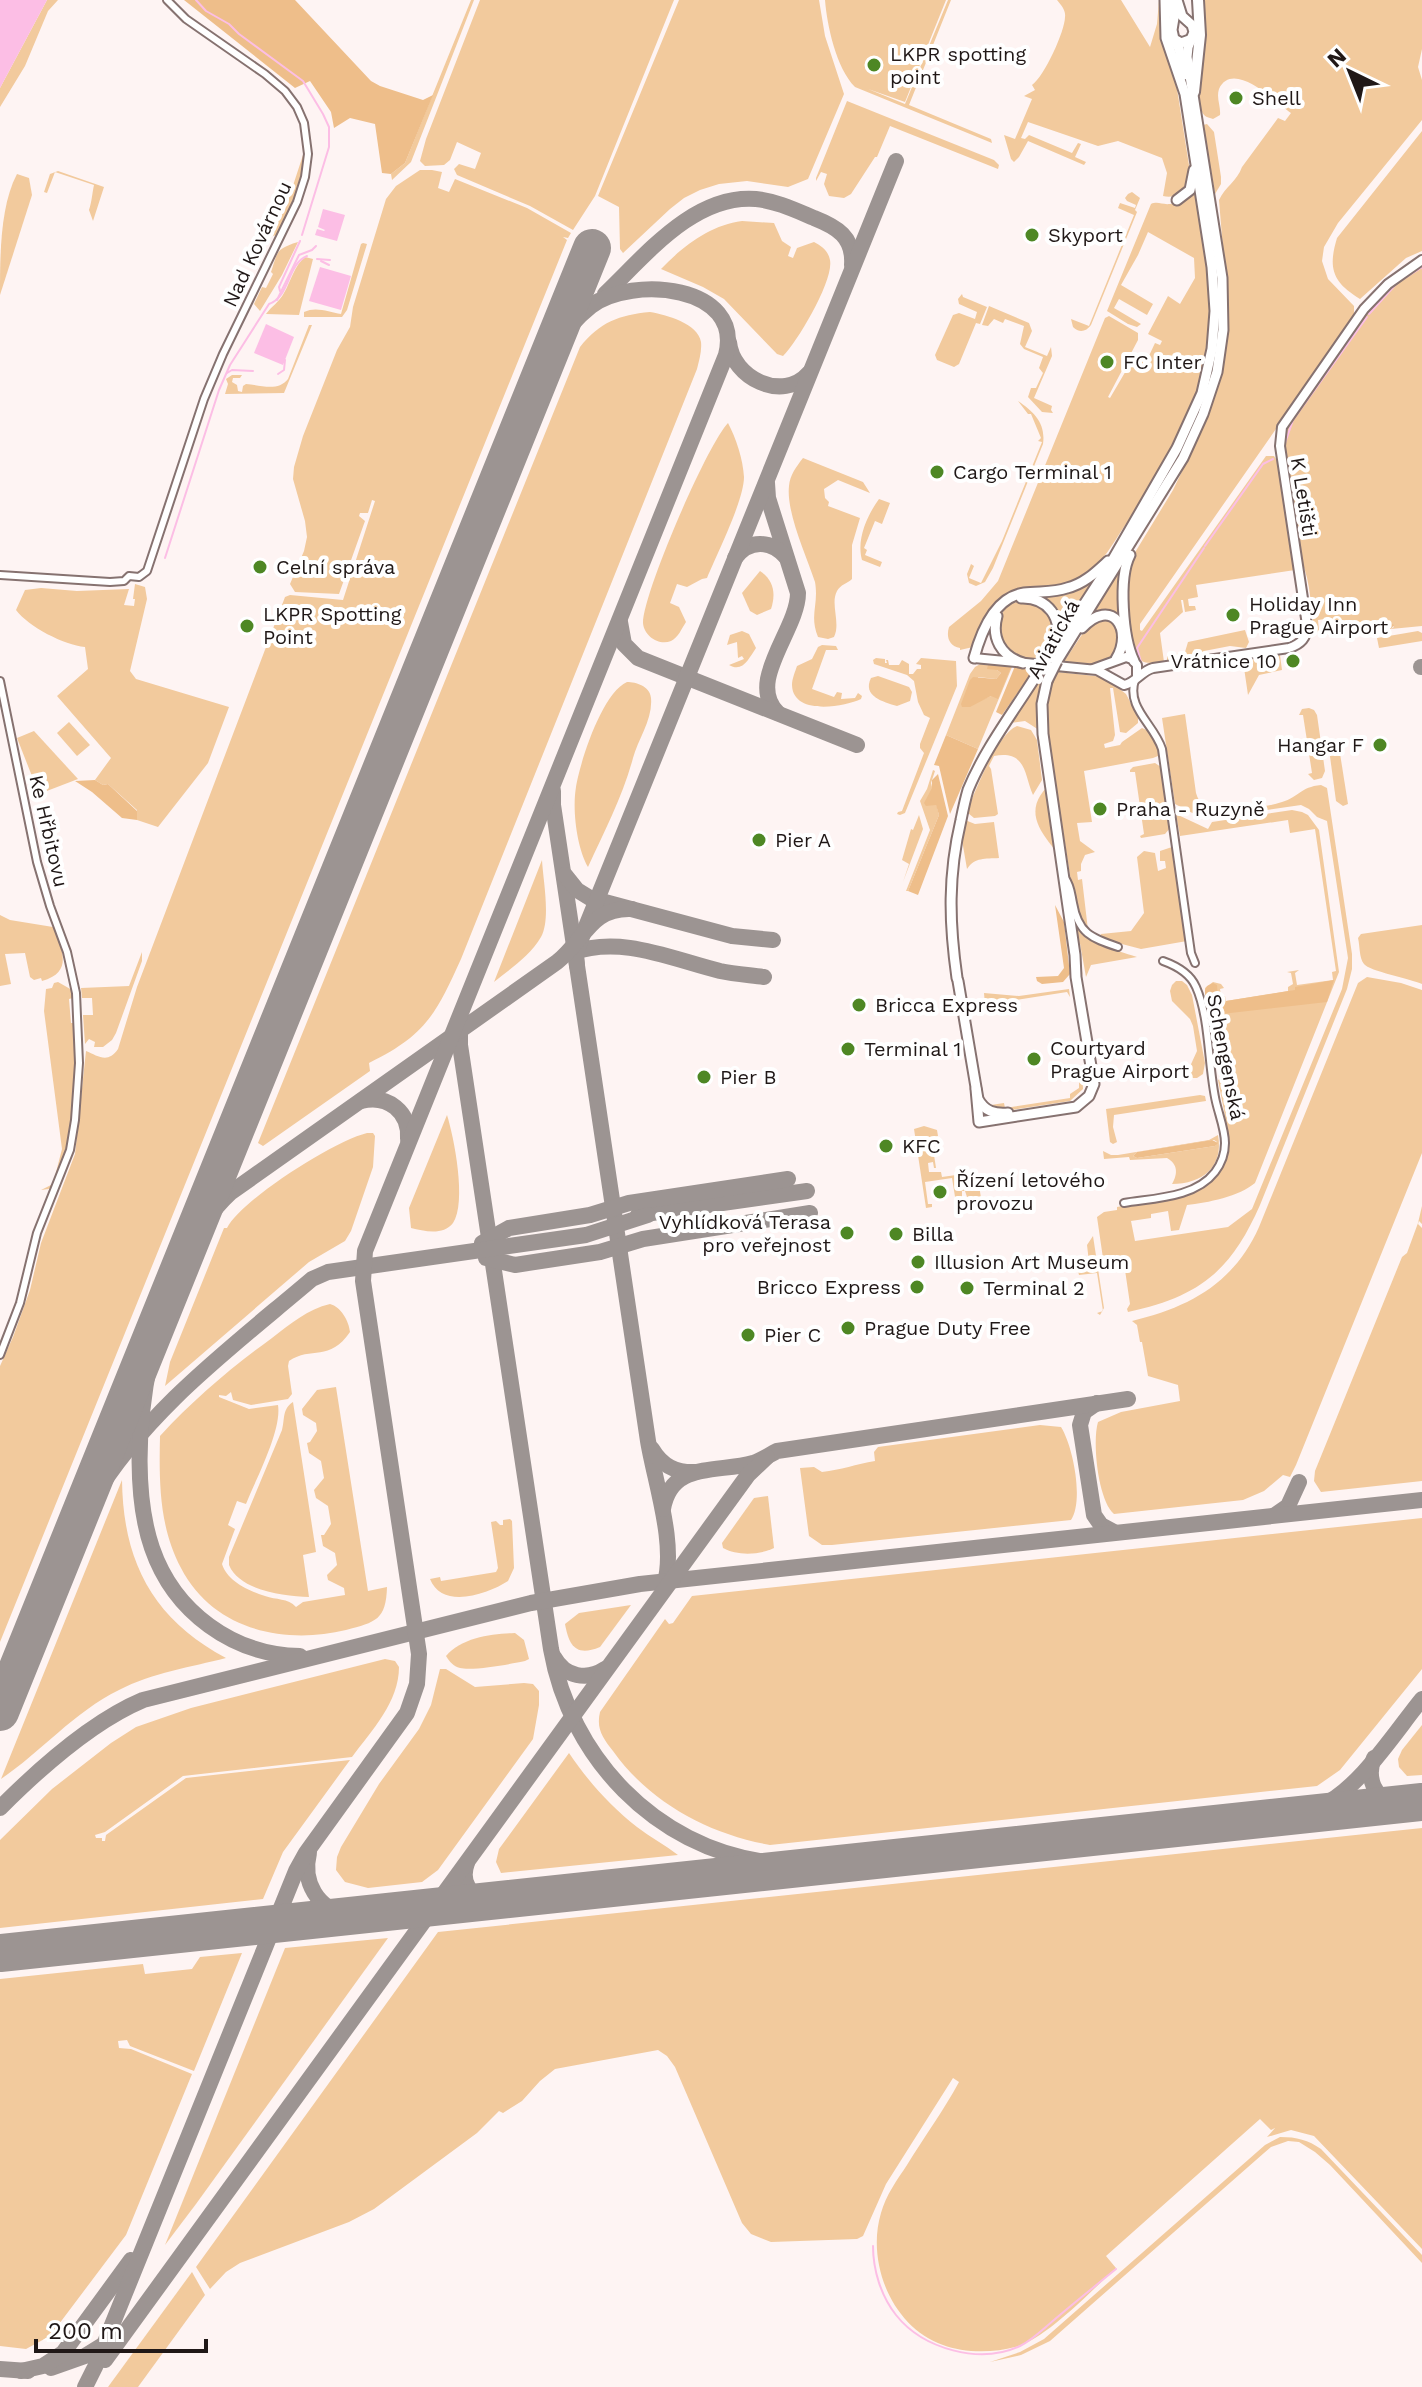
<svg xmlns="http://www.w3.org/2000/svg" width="1422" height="2387" viewBox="0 0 1422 2387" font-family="'Work Sans',sans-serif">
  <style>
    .green { fill: #f2ca9d; fill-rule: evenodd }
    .forest { fill: #eebe8a }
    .water { fill: #fcbee5 }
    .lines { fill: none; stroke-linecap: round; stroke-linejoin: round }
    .stream { stroke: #fcbee5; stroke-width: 2 }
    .taxiway { stroke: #9c9492; stroke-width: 16 }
    .runway { stroke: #9c9492; stroke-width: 38 }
    .minor-casing { stroke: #867270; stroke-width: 10 }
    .tertiary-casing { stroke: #867270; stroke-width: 12 }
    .secondary-casing { stroke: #867270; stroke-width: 13 }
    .trunk-casing { stroke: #867270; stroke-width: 14 }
    .minor { stroke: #fff; stroke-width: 6 }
    .tertiary { stroke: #fff; stroke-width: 8 }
    .secondary { stroke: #fff; stroke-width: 9 }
    .trunk { stroke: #fff; stroke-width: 10 }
    .secondary-bridge-casing { stroke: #867270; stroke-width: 13; stroke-linecap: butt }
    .secondary-bridge { stroke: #fff; stroke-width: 9 }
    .poi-dot { fill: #4e8724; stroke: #fff; stroke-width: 3 }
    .labels { text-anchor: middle; stroke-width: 8; stroke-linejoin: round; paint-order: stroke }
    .poi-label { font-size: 20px; fill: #201817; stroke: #fff; text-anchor: start }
    .street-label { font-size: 20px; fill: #201817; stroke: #fff }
  </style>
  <rect width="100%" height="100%" fill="#fef4f3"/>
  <!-- green -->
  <g class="green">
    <path d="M47 0H58L48 11 25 66 0 107V88Z"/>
    <path d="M471 0H474L411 162 392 180 391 174 405 163Z"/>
    <path d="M480 0H674L595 196 573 230 530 206 457 175 454 169 459 164 475 169 481 153 457 142 450 160 444 165 425 166 420 161 426 139Z"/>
    <path d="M679 0H819L825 36 844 94 808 179 788 187 747 181 719 184 700 190 684 198 670 209 623 253 620 249 619 207 598 196Z"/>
    <path d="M825 0H946L905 102 868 89 905 104 948 0H951L909 105 991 139 992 143 855 87C836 68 827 25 825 0Z"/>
    <path d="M1057 0H1121L1150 47 1157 24 1159 0H1163L1191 178C1188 191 1177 199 1163 196L1167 173 1162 158 1118 141 1098 146 1028 122 1021 138 1025 139 1029 135 1072 153 1078 143 1081 144 1075 157 1086 162 1084 165 1028 141 1019 157 1014 162 1011 159 1004 135 1015 139 1032 99 1024 96 1035 90 1032 85C1044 77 1065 31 1065 17 1066 10 1061 5 1057 0Z"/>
    <path d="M1201 0H1422V49L1418 67 1422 80V120L1338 223 1324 247 1322 261 1328 279 1354 306V317L1140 624V630L1142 631 1266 456H1274L1278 462 1295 570 1196 585 1198 597 1188 599 1189 606H1195L1196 610 1185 612 1183 600H1181L1183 612 1160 633 1164 662C1151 663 1140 666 1133 652L1126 581 1131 559 1173 490 1199 436 1215 396 1222 364 1226 286 1219 200C1225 187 1237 181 1242 167L1278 118 1285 121 1291 113C1276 102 1233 59 1219 89 1216 98 1221 107 1220 115L1213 119C1207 117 1205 117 1202 112 1191 93 1200 24 1201 0Z"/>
    <path d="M847 101 994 160 999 165 998 169 890 126 877 157H875L851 194 844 198 829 196 824 184 827 174 821 172 816 181V178Z"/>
    <path d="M1207 124 1214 132 1221 177V184L1215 194 1203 125Z"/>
    <path d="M1422 131V251L1406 258 1360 299C1332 282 1328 268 1337 238Z"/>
    <path d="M304 152C303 183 290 208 277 235L269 237 263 232 261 225 284 213Z"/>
    <path d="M420 170H432L442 172 438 188 449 192 455 179 527 208 571 233 568 238 563 237 567 240 0 1642V1366L13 1337 30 1290 41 1243 75 1154 86 1051C98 1056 108 1064 118 1049L137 987 285 597 290 595 343 600 375 501 372 500 368 513H360L359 516 365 521 339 594 295 592 290 584 304 551 307 537 305 521 293 479 294 467 303 436 337 350 350 327 353 307 386 199 396 186Z"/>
    <path d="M58 171 104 187 93 221 89 210C92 201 92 194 94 185L55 172 47 193 44 192 50 174Z"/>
    <path d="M17 174 29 178 32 195 0 295C0 256 0 206 17 174Z"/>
    <path d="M1195 183C1203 237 1216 293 1208 348 1198 414 1162 469 1126 524 1113 543 1101 567 1079 579 1061 590 1035 590 1014 593L973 647 960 650V648C949 646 946 637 949 627L981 601 998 581 1105 318 1109 316 1138 333V340L1108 397 1110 398 1134 357 1147 360 1155 343 1160 345 1162 341 1148 334 1168 296 1180 304 1195 278 1194 258 1148 232 1138 255 1121 285 1153 304 1147 315 1119 299 1114 308 1141 324 1137 327 1128 324 1107 311 1151 204C1158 201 1162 205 1170 204 1182 203 1188 192 1195 183Z"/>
    <path d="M1132 192 1140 198 1135 210 1137 212 1091 325C1086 332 1079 333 1073 327L1071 319 1089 326 1134 215 1118 208 1120 203 1135 208 1136 205 1127 201 1125 198 1128 194Z"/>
    <path d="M742 221 774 223 782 241 791 247 788 256 793 258 797 248 814 242C821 246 828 250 830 260 834 280 798 341 783 356L777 354 724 299 703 287 661 269C682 247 710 225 742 221Z"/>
    <path d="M298 242 282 275 260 311 254 304 262 287 266 288 273 274 271 272C278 252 275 249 298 242Z"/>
    <path d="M363 243 367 244 347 310 342 317H304V312C316 306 329 312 341 314L361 244Z"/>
    <path d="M305 257 313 259 299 315 266 314C272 306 279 302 284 293 291 281 294 266 305 257Z"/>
    <path d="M1422 264V626L1391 629 1394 627 1390 623 1333 628 1332 618 1318 620 1319 630 1315 635C1310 609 1312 584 1301 560L1283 447 1284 436 1290 419 1381 295Z"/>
    <path d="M962 294 963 297 987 307 980 324 976 323 959 364 954 367 937 360 935 355 953 315 959 313 975 319 977 312 959 304 958 299Z"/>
    <path d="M989 306 1029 323 1032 331 1025 347 1047 356 1051 347 1052 356 1034 398 1052 406 1051 410 1053 413 1042 412 1028 397 1031 388H1036L1043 373 1039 368 1043 357 1024 349 1020 344 1024 326 1005 319 1003 323 994 319 988 326 982 325Z"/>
    <path d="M650 312C666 315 698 323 701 342 702 351 699 361 697 369L461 959C436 1014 426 1035 369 1063L370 1071 263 1146 258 1143 580 347C600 322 619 315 650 312Z"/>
    <path d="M309 325H312L284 393 225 394 228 384 226 379 232 375H242L240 378H233L232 382 237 385 238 391 242 392 243 386 246 384C261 385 278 392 288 379Z"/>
    <path d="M1018 401C1034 412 1046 423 1043 444L993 568 985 582 976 586 969 583 967 574 971 564 974 566 969 578 981 583 1002 541 1042 442 1038 441 1041 438 1031 414H1028Z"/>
    <path d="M728 423C736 438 743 459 744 477 744 500 717 554 707 578L702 579 687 587 677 584 670 603 679 607 686 622C682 628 678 638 671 641 659 646 644 636 643 623 643 593 707 445 728 423Z"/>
    <path d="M803 458 863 482 870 493 838 480 824 489 825 498 829 502 828 506 860 518 852 545V579C848 583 840 585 837 591 830 604 841 623 834 637L828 639 818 637C809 615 819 605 815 582 806 555 786 512 789 486 790 475 796 467 803 458Z"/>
    <path d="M879 499 890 503 882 524 875 521 864 548 867 550 865 555 882 562 880 567 862 560C856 539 868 514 879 499Z"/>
    <path d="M1121 567 1123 620 1099 612 1091 613Z"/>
    <path d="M760 571C774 580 776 594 771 609L757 615 750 611 742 593Z"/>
    <path d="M1095 577 1061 629 1036 596Z"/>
    <path d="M135 584 145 587 147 599 130 671 136 679 229 707 208 763 158 827 137 820V810L108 784 103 785 95 780 111 758 57 696 88 669 85 647C64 645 29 627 16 610L25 590 41 588 77 591 129 589 124 605 134 606 135 599H133Z"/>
    <path d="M1027 600 1045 608C1058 632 1054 637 1040 660 1032 659 1022 658 1014 655 998 647 993 617 1009 605 1014 602 1021 601 1027 600Z"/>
    <path d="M1105 617 1117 626C1123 669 1096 665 1063 663L1089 624Z"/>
    <path d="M1245 630 1249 642 1246 648 1230 646 1204 651 1190 658 1167 660V656L1185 652 1188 642Z"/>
    <path d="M742 631 749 634 756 648C749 658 743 673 729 665L744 659 742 656 738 658 737 642 727 645 730 635Z"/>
    <path d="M1418 631 1422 633V641L1379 648 1377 638Z"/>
    <path d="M822 645 836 646 838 650H826L812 689 834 697 837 692 842 693 841 699 855 698 858 693 862 696 861 699C844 707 793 716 792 685 792 679 795 672 797 666L812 659 818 647Z"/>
    <path d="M1280 655 1282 670 1259 675 1248 695 1243 661Z"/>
    <path d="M876 658 885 659V663H887L886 660H888L889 665H899L902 660 909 664V674H913L917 669H921V665L916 664 921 658 956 661 957 686 905 813 900 815 897 814 898 812 902 811 924 753 920 748V744L930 718 924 715 918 702 914 681 907 675 874 664 873 660Z"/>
    <path d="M982 663 1012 667 978 749 946 735 970 674 975 667ZM1010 667 991 696 977 702 978 677 996 679 1001 673 997 670Z"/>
    <path d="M1050 664 1039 693V730L1025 721 1010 723Z"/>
    <path d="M1058 672 1104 677 1126 694 1138 717V723L1126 733 1120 732 1113 688H1110L1115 735 1113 741 1104 744 1105 748 1120 745 1122 742 1142 728C1153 731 1160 746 1158 756L1153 758 1084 771 1092 822 1077 823 1080 841 1095 852 1085 855 1081 864V871L1077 872 1078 880 1082 879 1088 930 1082 923 1075 907 1045 717 1050 685Z"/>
    <path d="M878 676 909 687 912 692 910 701 897 706C883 702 862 696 871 678Z"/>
    <path d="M627 682C636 682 650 686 651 698 653 719 638 739 633 758 623 796 604 832 588 867 577 848 572 810 576 787 580 762 602 693 627 682Z"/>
    <path d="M1309 708 1314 710 1317 715 1325 771 1322 778 1314 780 1308 774 1312 773 1303 715H1299L1302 709Z"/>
    <path d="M1185 714 1196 793C1199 804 1206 808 1216 808L1217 811C1238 808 1262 809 1282 802 1299 797 1300 787 1321 785L1327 788 1352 954V969L1347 989 1260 1205C1231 1271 1199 1297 1128 1312L1127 1309 1130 1304 1125 1270 1105 1272 1097 1217 1104 1212 1117 1210V1207C1162 1200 1218 1198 1226 1143 1229 1126 1221 1098 1218 1080L1220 1079C1216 1058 1217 1033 1212 1013 1210 1005 1205 998 1205 988L1213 982 1221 984 1224 988 1220 989 1221 996H1225L1226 1001 1288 991V987L1293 984 1291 973 1287 972 1299 970 1295 973 1297 985 1333 980 1332 972 1336 971 1315 829 1290 833 1288 820 1180 836 1176 814 1208 829 1212 822 1292 810 1302 812 1308 815 1319 830 1339 972 1255 1183C1240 1196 1207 1203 1187 1205L1179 1230 1171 1231 1168 1211 1151 1214V1218L1131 1221 1135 1241 1228 1227 1252 1209 1342 989 1348 958 1327 821 1317 817 1309 809 1301 805 1204 819 1175 804 1162 718Z"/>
    <path d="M69 722 90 745 77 756 57 733Z"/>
    <path d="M1017 726 1031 730 1037 740 1042 780 1033 795C1024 775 1027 750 994 756L989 766 991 769 998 814 995 816 974 818 968 813V808C977 788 997 734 1017 726Z"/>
    <path d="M34 731 78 779 39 794 17 738Z"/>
    <path d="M1338 741 1348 804 1343 806 1336 801 1329 749 1332 743Z"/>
    <path d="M1155 763 1161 767 1170 828 1165 834 1141 838 1140 836 1144 834 1135 772H1130V770L1133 767Z"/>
    <path d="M933 770 935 771 931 783 939 815 908 891H906L930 830 920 801 927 789Z"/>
    <path d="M1047 787 1056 850H1055C1038 829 1025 810 1047 787Z"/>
    <path d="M919 815 923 829 903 882 909 864 902 860 911 829 913 830Z"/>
    <path d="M965 820 975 824 994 822 999 858C985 859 975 857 967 869L962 840Z"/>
    <path d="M1172 847 1187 941 1141 949 1099 938 1101 934 1131 931 1144 913 1137 857 1144 851 1155 853 1158 871 1166 868 1165 861H1160V851Z"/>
    <path d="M542 860C543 880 551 919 541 937 530 956 510 969 494 982Z"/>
    <path d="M0 915 10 920 53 927C62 950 74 972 42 981L41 978 34 980 30 977 25 953 5 954 11 984 0 986Z"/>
    <path d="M1422 925V984C1411 979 1369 971 1364 964 1359 958 1360 946 1358 938L1361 934Z"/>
    <path d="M1075 926C1091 945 1113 949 1137 957L1091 965 1086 977 1079 938 1083 980Z"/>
    <path d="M142 952V961L116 1033 112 1040 103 1047H94L95 1042 89 1039 85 1044 83 1015H93L92 998H82L81 988 129 986Z"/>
    <path d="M1367 977 1401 983 1422 990V1153L1296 1465 1290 1477 1283 1475 1264 1491 1243 1500 1114 1514C1098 1500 1092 1442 1098 1422L1121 1412 1180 1401 1178 1385 1148 1376 1142 1342H1140L1137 1325 1132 1321C1190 1307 1234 1283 1259 1227L1358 983Z"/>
    <path d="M1182 981 1187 985 1192 995 1205 1063 1203 1074 1197 1078H1191L1187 1073 1197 1051 1193 1026 1190 1019 1172 1001 1170 991 1172 985 1176 981Z"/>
    <path d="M58 982 72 990 73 998 69 999 71 1023H75C75 1058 77 1162 53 1186 49 1190 47 1189 41 1190L53 1184 62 1149 44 1011 46 989 52 988 54 983Z"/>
    <path d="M1069 989 1070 997 1067 992 985 1005 984 993 1019 996Z"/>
    <path d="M1079 1070 1082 1072 1083 1089 1070 1101 999 1112 984 1103 991 1105 1004 1103 1005 1108 1070 1098V1094L1079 1088Z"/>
    <path d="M1200 1095 1205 1096 1206 1101 1114 1115 1113 1127 1117 1142 1113 1144 1110 1142 1106 1109Z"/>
    <path d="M447 1115C454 1137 467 1203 453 1223 443 1236 424 1231 411 1228L409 1208Z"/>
    <path d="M924 1126 937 1130 938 1136 936 1137V1141L932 1142 936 1168H934L933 1162 928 1163 929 1172H941L942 1177 977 1172 981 1198 968 1200 965 1191H962V1200L956 1203 952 1178 925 1182 928 1204H932V1207L926 1208 914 1129Z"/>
    <path d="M367 1133H373L375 1136 373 1167 351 1231 345 1241 309 1262 165 1386 170 1362 224 1228H227C241 1200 334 1141 367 1133Z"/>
    <path d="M1218 1135C1224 1167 1202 1184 1172 1184 1178 1174 1178 1164 1167 1158L1130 1160 1129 1157 1104 1159 1103 1151 1111 1155H1118L1209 1140ZM1214 1140 1217 1142 1215 1146 1137 1158 1133 1156 1137 1152Z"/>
    <path d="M1422 1206V1224L1419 1221 1418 1224 1422 1228V1481L1321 1492 1314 1481 1315 1471 1402 1257 1407 1253 1418 1223Z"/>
    <path d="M1093 1236 1104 1308 1100 1315 1097 1313 1103 1311 1097 1273 1079 1275 1078 1271 1084 1269 1089 1262 1087 1245Z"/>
    <path d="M330 1304C341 1307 349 1321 350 1332 330 1362 311 1346 289 1361L288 1366 292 1394 288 1399 251 1405 233 1400 231 1392 226 1396 219 1395V1397L249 1409 278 1405C282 1430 256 1479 246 1504L237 1501 228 1525 235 1529 222 1564C227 1581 249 1591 265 1596 276 1600 288 1598 296 1607L303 1602 345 1595 344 1588 328 1580 327 1575 337 1565 335 1553 323 1546 321 1535H324L331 1524 328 1506 316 1498 314 1490 324 1478 321 1461 309 1453 307 1443 310 1442 317 1431 316 1423 303 1415 302 1409 317 1390 336 1387 368 1591 387 1587C386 1620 376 1622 346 1630 284 1645 213 1630 181 1568 159 1527 159 1481 160 1436 194 1399 232 1367 272 1338 290 1324 308 1309 330 1304Z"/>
    <path d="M293 1402 316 1552 303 1555 309 1597C284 1596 240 1591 229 1565V1557L282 1430C285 1419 282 1409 293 1402Z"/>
    <path d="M1040 1425 1061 1427C1073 1446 1084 1501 1071 1520L832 1545H822L809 1536 800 1468 814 1467 822 1472C841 1470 856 1464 875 1461L874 1452 878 1447Z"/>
    <path d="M122 1480C123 1562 153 1619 226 1658 191 1667 152 1673 119 1690 74 1712 41 1752 1 1779Z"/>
    <path d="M768 1496 774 1548C760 1555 737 1556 723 1548L722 1543 754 1498Z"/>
    <path d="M1422 1518V1669L1340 1770 1317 1786 770 1845C709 1834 650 1803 613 1751 603 1738 596 1729 600 1712L665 1619 669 1624 673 1623 692 1596Z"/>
    <path d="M503 1520 510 1519 512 1521 514 1568 508 1581C488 1594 442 1610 430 1579L440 1577 441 1581 496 1572 498 1568 491 1522 496 1521 500 1525H503Z"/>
    <path d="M631 1605 600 1647C576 1657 569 1646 565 1624L579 1613Z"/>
    <path d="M515 1633 524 1640 529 1659 525 1661C511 1664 473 1671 460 1668 453 1666 450 1662 446 1656 462 1637 492 1634 515 1633Z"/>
    <path d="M385 1659 395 1661 399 1667C399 1702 372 1730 352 1757L183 1776 105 1832 95 1835 96 1838H102V1841H105L106 1835 186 1778 350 1760 283 1852 263 1899 0 1928V1840L52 1789 111 1743 136 1727 191 1708Z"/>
    <path d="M440 1669H446L475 1687 524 1683 533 1684 539 1691V1705L533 1739 438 1870 422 1882 368 1888 345 1882 336 1870 337 1857 341 1847 379 1784 419 1729 431 1705Z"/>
    <path d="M1422 1725V1775L1407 1776 1399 1767 1398 1759 1402 1750Z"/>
    <path d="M569 1753C588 1781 610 1806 637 1827 650 1837 665 1845 678 1855L501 1873 496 1862 499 1849Z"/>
    <path d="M1422 1828V2249L1314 2136 1291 2130 1267 2137 1275 2128 1271 2130 1260 2119 1106 2256 1116 2268C1092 2290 1045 2340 1015 2347 994 2353 963 2353 943 2345 892 2327 866 2263 881 2213 886 2195 897 2180 907 2165 924 2137 944 2110 959 2082L953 2078 886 2184 863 2236 857 2239 771 2242 751 2234 742 2223 675 2067 667 2056 658 2050 555 2069 540 2081 522 2101 503 2113 499 2111 477 2133 374 2209 349 2222 240 2263 226 2272 210 2289 196 2267 438 1932Z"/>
    <path d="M388 1938 196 2204 165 2245 285 1948Z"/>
    <path d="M242 1953 194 2071 130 2046 127 2040 118 2041 119 2048 131 2049 192 2074 126 2235 50 2336 26 2349 0 2346V1979L143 1964 145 1974 192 1969 200 1957Z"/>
    <path d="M1280 2137C1297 2137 1308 2140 1321 2149L1422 2255V2263L1330 2165 1315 2152 1299 2142 1288 2141 1271 2147 1264 2153 1050 2341 1021 2355 990 2362 1020 2352 1044 2339 1265 2145Z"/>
    <path d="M192 2272 205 2295 138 2387H108Z"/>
  </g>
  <!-- forest -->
  <g class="forest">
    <path d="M184 0H295L371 81 380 86 423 100 433 95 405 163 391 174 382 173 375 124 350 118 334 128 331 112 310 81 295 88Z"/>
    <path d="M1390 623 1394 625 1391 629 1332 638 1328 635 1327 632 1331 628Z"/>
    <path d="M988 665 1011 667 998 699 991 696 970 707H962L961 704 970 680 973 677 996 679 1001 673 997 670 987 669Z"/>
    <path d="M1015 666 1035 668 1002 715 996 712Z"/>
    <path d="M946 735 978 749 950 814 939 766 934 765Z"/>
    <path d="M938 774 948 816 918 895 908 891 939 815 936 805 926 806 924 803 932 788V780Z"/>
    <path d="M95 780 103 785 108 784 137 811V820L122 818 92 792 75 781Z"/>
    <path d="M1055 905 1064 922 1070 974 1063 982 1042 984 1037 981 1036 977 1058 976 1064 968Z"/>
    <path d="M1334 980 1327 1002 1213 1015 1205 997V990L1207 986 1213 983 1217 985 1218 997 1226 1001 1295 990V987Z"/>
    <path d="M1212 1140 1218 1143 1215 1146 1137 1158 1133 1156 1137 1152Z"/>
  </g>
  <!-- water -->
  <g class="water">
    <path d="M0 0H47L0 88Z"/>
    <path d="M323 209 345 215 337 241 315 235 317 229 324 231 325 230 318 227Z"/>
    <path d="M320 267 351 276 341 310 309 301Z"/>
    <path d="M266 324 294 337 283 365 254 353Z"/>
  </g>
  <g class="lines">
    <!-- stream -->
    <g class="stream">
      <path d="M196 0 206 11 229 24 239 34 303 81 323 114 329 127V147L302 235"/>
      <path d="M317 259 330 260"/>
      <path d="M321 261 329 265"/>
      <path d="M280 291 279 287 300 241"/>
      <path d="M277 300 299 255 312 250 316 246"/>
      <path d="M1369 314 1397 283 1422 267"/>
      <path d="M227 373 232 370 253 371"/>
      <path d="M278 374 284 370 285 360"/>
      <path d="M1285 443 1293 420 1367 317"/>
      <path d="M1205 546 1263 464 1273 459"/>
      <path d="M165 558 219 390 230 365 269 304C290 297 287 264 307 256"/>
      <path d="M1141 662 1137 648 1204 548"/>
      <path d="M873 2246C873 2270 881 2296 896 2315 923 2349 980 2365 1020 2346 1032 2340 1043 2329 1054 2320 1074 2303 1095 2286 1116 2269"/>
    </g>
    <!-- taxiway -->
    <g class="taxiway">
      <path d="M605 294C646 255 694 194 756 199 776 201 795 210 814 218 837 227 854 237 852 265"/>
      <path d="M729 342C732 378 783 403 809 373"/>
      <path d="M767 483 768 498 798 593C798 630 745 682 778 713"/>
      <path d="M735 558C749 539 771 540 786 557"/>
      <path d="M620 622 624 644 638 658 857 745"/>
      <path d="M1421 667H1422"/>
      <path d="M553 791V805L648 1441C655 1483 677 1546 664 1586"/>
      <path d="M565 875 577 890 590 898 732 936 773 940"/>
      <path d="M572 953C621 935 671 959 720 971 734 974 749 975 764 977"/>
      <path d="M577 966 576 953 583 934 896 161"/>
      <path d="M460 1023V1045L551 1649C570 1757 655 1847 766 1862 805 1868 843 1862 882 1858"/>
      <path d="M361 1101C388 1094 410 1112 408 1139"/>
      <path d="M638 1215 807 1191"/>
      <path d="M482 1243 509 1228 590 1215 629 1203 788 1179"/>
      <path d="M486 1258 515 1265 600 1252 643 1239 810 1213"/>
      <path d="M1097 1403 1084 1412 1080 1425 1094 1515 1101 1525 1114 1532"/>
      <path d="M652 1449C662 1466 676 1473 696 1472"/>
      <path d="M663 1509C671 1461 718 1473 753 1463 762 1460 769 1455 777 1451L1128 1399"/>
      <path d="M1275 1515 1288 1506 1299 1482"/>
      <path d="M41 1611C57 1573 72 1535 92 1500 147 1409 232 1347 312 1279L328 1272 586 1235 648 1215"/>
      <path d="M300 1656C233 1655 174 1612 152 1548 119 1452 154 1263 230 1193L557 962C585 940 590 907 632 909"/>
      <path d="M554 1657C565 1677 587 1681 605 1669"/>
      <path d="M1374 1758C1366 1777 1374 1800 1396 1803 1404 1804 1414 1802 1422 1801"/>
      <path d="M0 1808C39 1769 93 1721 143 1700L531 1603 640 1584 1422 1500"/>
      <path d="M1239 1820C1265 1818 1294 1818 1319 1807 1358 1791 1395 1732 1422 1699"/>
      <path d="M309 1853C302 1881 317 1910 348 1914 360 1916 373 1913 385 1911 405 1909 422 1908 439 1897"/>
      <path d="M467 1863C460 1882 470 1897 490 1900L545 1895"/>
      <path d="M105 2360 748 1475 767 1457"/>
      <path d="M51 2368 85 2356 106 2343"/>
      <path d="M0 2369 28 2371"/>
      <path d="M21 2371 43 2366 63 2353 131 2260"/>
      <path d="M85 2387 95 2367 296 1871 306 1853 407 1713 417 1684 419 1654 363 1281 365 1251 726 355C744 285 632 275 591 306 558 332 547 362 532 399"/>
    </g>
    <!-- runway -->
    <g class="runway">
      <path d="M0 1712 592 248"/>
      <path d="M0 1953 1422 1802"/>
    </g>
    <!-- minor casing -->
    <g class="minor-casing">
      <g id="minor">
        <path d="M0 575 110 582 124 581 129 576 139 577 147 571 204 399 223 354 297 202 305 177 308 154 304 123 297 107 285 91 265 74 186 19 167 0"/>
        <path d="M1135 680C1126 708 1154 724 1162 749L1191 953 1195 963"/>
        <path d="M0 681 37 862 50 906 67 952 76 993 79 1063 75 1120 70 1150 37 1233 20 1303 0 1355"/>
        <path d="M1065 878C1071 886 1071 894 1073 903 1078 933 1091 938 1118 947"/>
        <path d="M1124 1203C1154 1198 1195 1198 1215 1172 1221 1164 1225 1154 1225 1143 1225 1130 1219 1115 1216 1102 1208 1068 1210 1018 1196 987 1190 973 1177 966 1163 961"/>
      </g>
    </g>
    <!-- tertiary casing -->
    <g class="tertiary-casing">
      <g id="tertiary">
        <path d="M974 658 1097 670 1124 685C1136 683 1141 671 1153 668L1289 648C1301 644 1307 638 1307 625L1280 446 1282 427 1364 309 1388 284 1422 260"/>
        <path d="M1093 669 1126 657 1132 659 1137 665V677"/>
      </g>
    </g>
    <!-- secondary casing -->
    <g class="secondary-casing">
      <g id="secondary">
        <path d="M1171 0 1174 18 1172 30 1174 39 1181 43 1192 39"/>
        <path d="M1174 39 1179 49 1184 75"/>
        <path d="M1177 200 1190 190 1194 170"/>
        <path d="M1130 555C1118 578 1123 638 1134 661"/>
        <path d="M1021 598C1048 597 1064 619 1055 644"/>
        <path d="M997 616C991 638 1001 656 1023 663"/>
        <path d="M1082 628C1112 596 1134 630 1116 659"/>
        <path d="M1051 650 1057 646 1109 566 1177 448 1202 393 1212 349 1215 311 1212 267 1185 94 1166 38 1165 0"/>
        <path d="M974 658C981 632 995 597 1024 593 1039 591 1054 593 1067 588 1084 584 1096 572 1108 561"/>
        <path d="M1057 661 1183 458 1203 414 1217 372 1223 330 1222 278 1187 57 1188 47 1194 32 1192 25 1182 16 1177 0"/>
        <path d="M957 978C949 922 948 875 961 820 963 810 965 800 968 790 984 751 1011 715 1034 679"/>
        <path d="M958 981 978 1099C985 1112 995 1114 1008 1113"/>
        <path d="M976 1089 979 1122 1076 1107 1089 1096 1094 1084 1076 977 1075 955 1043 734 1042 704 1047 681"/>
      </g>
    </g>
    <!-- trunk casing -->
    <g class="trunk-casing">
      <path id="trunk" d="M1194 92 1200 35 1198 0"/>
    </g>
    <!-- minor -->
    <use href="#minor" class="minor"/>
    <!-- tertiary -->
    <use href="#tertiary" class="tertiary"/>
    <!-- secondary -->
    <use href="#secondary" class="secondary"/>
    <!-- trunk -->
    <use href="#trunk" class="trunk"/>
    <!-- secondary-bridge casing -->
    <g class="secondary-bridge-casing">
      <g id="secondary-bridge">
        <path d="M1034 679 1051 650"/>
        <path d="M1047 681 1057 661"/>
      </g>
    </g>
    <!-- secondary-bridge -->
    <use href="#secondary-bridge" class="secondary-bridge"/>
  </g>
  <!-- markers -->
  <g class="poi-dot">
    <circle cx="874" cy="65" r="8"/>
    <circle cx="1236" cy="98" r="8"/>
    <circle cx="1032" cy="235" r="8"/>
    <circle cx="1107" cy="362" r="8"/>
    <circle cx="937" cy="472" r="8"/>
    <circle cx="260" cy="567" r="8"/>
    <circle cx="1233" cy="615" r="8"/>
    <circle cx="247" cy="626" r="8"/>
    <circle cx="1293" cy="661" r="8"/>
    <circle cx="1380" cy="745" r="8"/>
    <circle cx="1100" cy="809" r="8"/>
    <circle cx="759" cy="840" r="8"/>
    <circle cx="859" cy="1005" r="8"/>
    <circle cx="848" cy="1049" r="8"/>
    <circle cx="1034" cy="1059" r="8"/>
    <circle cx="704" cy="1077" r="8"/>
    <circle cx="886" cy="1146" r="8"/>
    <circle cx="940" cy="1192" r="8"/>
    <circle cx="847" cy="1233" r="8"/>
    <circle cx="896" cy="1234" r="8"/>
    <circle cx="918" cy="1262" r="8"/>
    <circle cx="917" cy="1287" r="8"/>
    <circle cx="967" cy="1288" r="8"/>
    <circle cx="848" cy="1328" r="8"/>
    <circle cx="748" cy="1335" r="8"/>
  </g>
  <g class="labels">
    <!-- poi labels -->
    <g class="poi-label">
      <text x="890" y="61">LKPR spotting<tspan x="890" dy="23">point</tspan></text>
      <text x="1252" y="105">Shell</text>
      <text x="1048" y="242">Skyport</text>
      <text x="1123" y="369">FC Inter</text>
      <text x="953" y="479">Cargo Terminal 1</text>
      <text x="276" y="574">Celní správa</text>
      <text x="1249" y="611">Holiday Inn<tspan x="1249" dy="23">Prague Airport</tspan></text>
      <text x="263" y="621">LKPR Spotting<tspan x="263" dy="23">Point</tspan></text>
      <text x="1277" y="668" text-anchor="end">Vrátnice 10</text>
      <text x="1364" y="752" text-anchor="end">Hangar F</text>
      <text x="1116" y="816">Praha - Ruzyně</text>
      <text x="775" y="847">Pier A</text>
      <text x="875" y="1012">Bricca Express</text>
      <text x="1050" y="1055">Courtyard<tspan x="1050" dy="23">Prague Airport</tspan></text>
      <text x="864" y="1056">Terminal 1</text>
      <text x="720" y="1084">Pier B</text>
      <text x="902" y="1153">KFC</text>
      <text x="956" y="1187">Řízení letového<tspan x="956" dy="23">provozu</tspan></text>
      <text x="831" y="1229" text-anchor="end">Vyhlídková Terasa<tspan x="831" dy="23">pro veřejnost</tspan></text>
      <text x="912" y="1241">Billa</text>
      <text x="934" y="1269">Illusion Art Museum</text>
      <text x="901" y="1294" text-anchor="end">Bricco Express</text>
      <text x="983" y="1295">Terminal 2</text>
      <text x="864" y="1335">Prague Duty Free</text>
      <text x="764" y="1342">Pier C</text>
    </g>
    <!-- street labels -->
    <g class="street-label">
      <text transform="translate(257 244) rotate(-65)" y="7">Nad Kovárnou</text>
      <text transform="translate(1304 497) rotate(81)" y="7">K Letišti</text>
      <text transform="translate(1053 639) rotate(-61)" y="7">Aviatická</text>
      <text transform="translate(49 831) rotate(77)" y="7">Ke Hřbitovu</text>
      <text transform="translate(1226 1057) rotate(79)" y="7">Schengenská</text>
    </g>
  </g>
  <!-- north arrow -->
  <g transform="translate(1350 72) rotate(317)" stroke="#ffffff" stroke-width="6" paint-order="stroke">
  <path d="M0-6L14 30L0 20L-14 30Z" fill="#201817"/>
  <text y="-12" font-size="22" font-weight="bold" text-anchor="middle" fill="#201817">N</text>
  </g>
  <!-- scale -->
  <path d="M36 2339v12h170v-12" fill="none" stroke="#201817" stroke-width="4"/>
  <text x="48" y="2339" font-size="24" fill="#201817" stroke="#ffffff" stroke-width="6" paint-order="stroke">200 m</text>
</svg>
